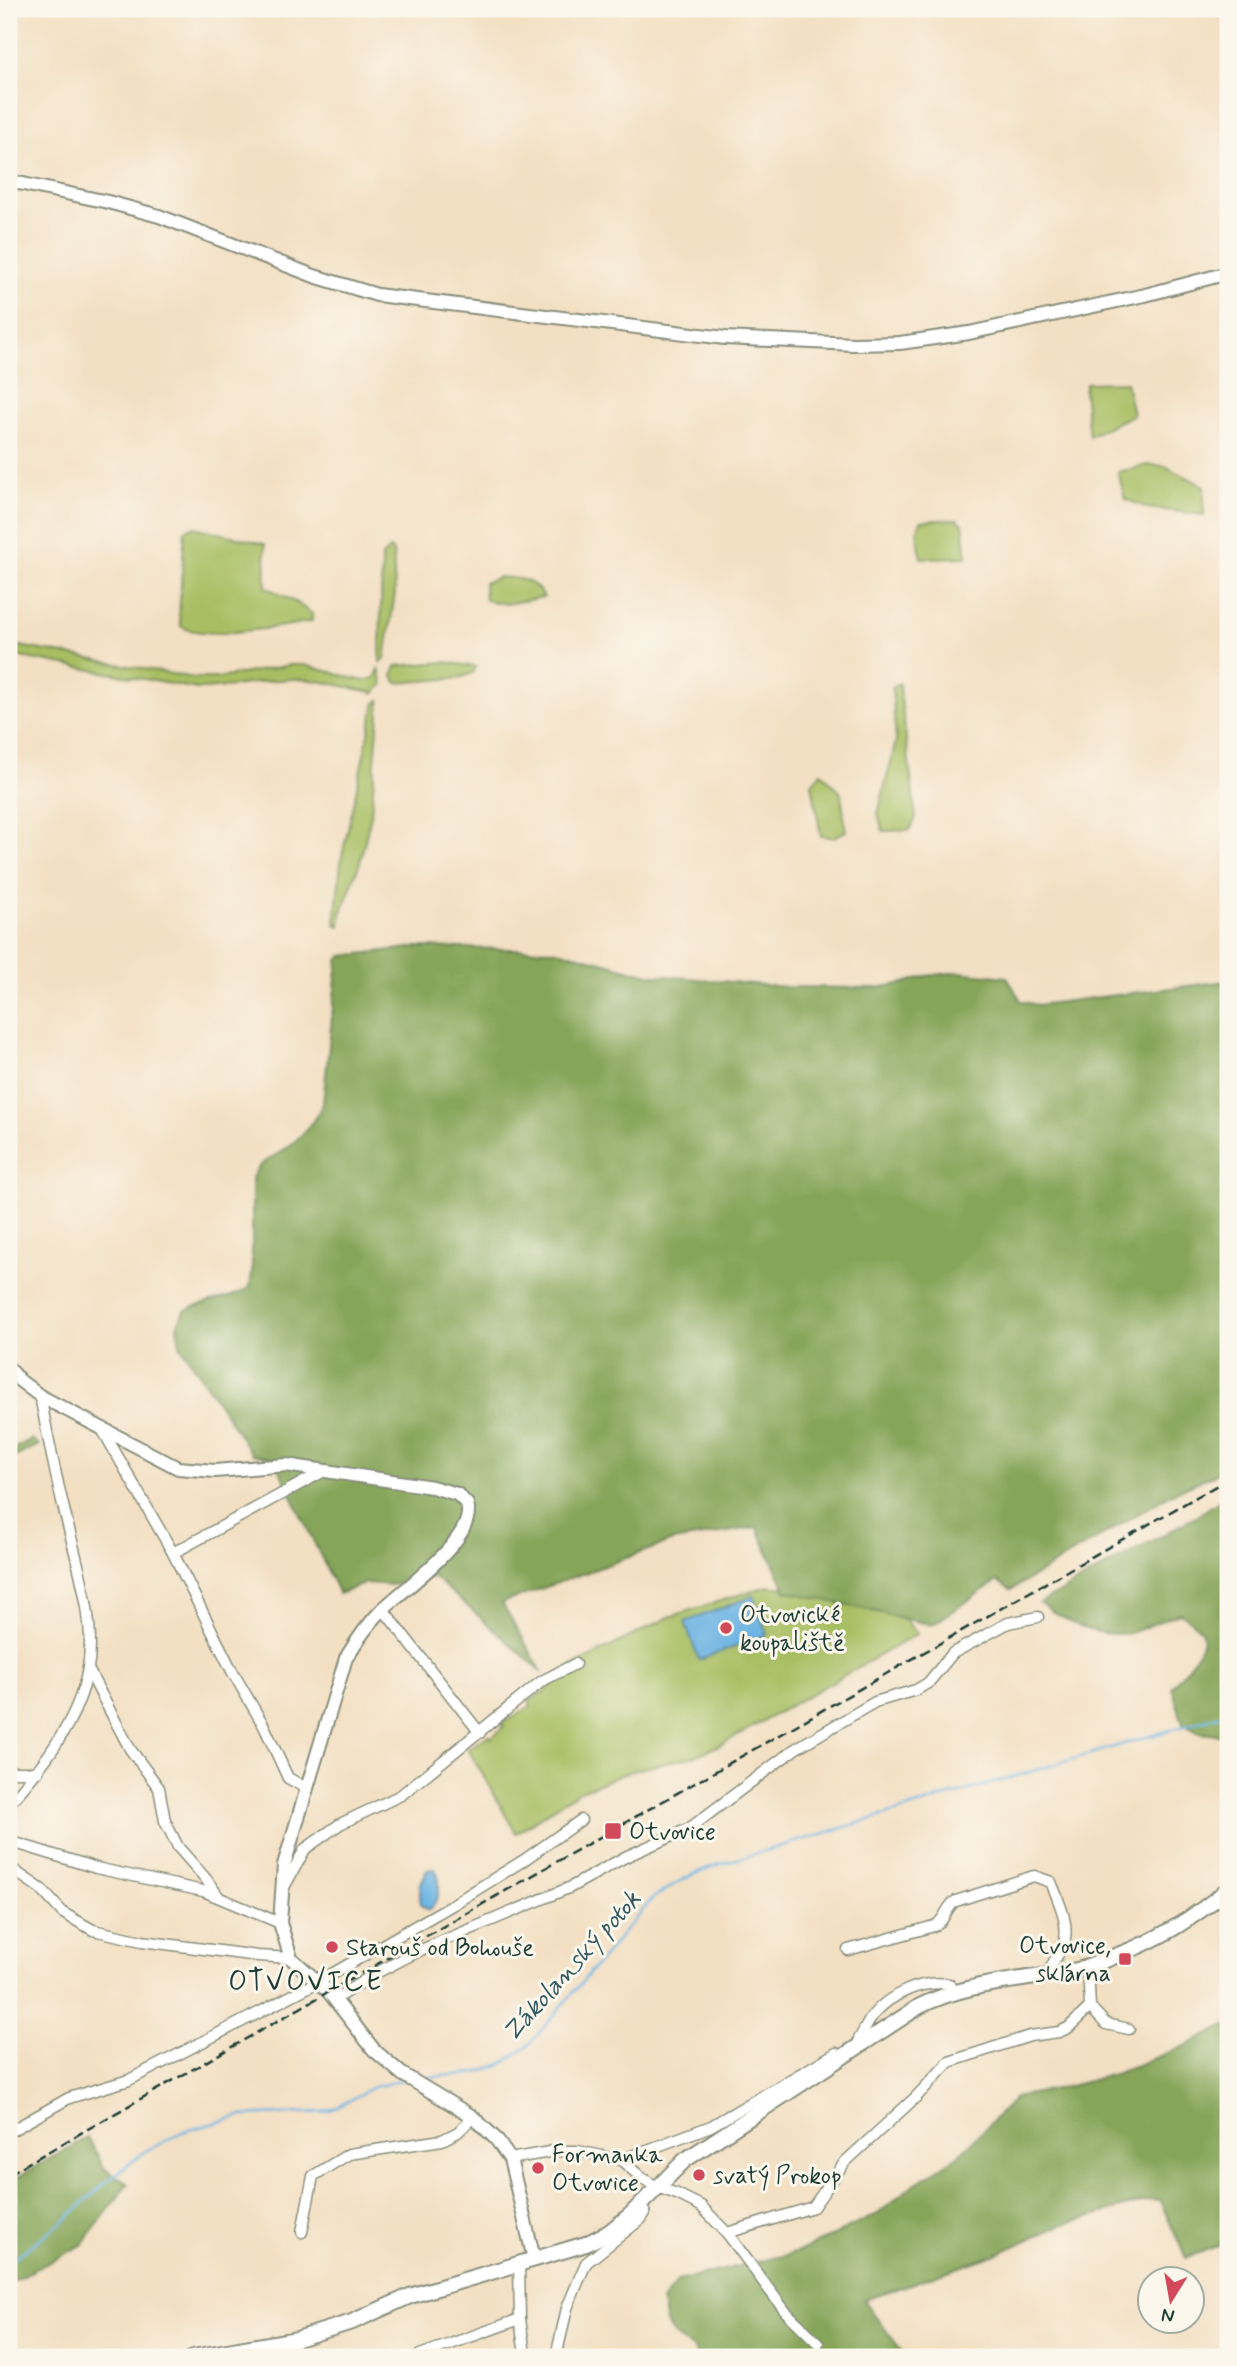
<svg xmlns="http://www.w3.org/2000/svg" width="1237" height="2366" viewBox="0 0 1237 2366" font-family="Mynerve,sans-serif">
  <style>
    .green { fill: #a8be62; stroke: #647e4b; stroke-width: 2 }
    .forest { fill: #86a558; stroke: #527146; stroke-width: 2 }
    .water { fill: #6cb3e3; stroke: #46788c; stroke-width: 2 }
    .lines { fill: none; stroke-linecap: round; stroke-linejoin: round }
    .stream { stroke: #6cb3e3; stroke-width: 2.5 }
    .minor-casing { stroke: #898e7b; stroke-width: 13 }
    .tertiary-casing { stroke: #898e7b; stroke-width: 16 }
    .secondary-casing { stroke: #898e7b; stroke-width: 18 }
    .minor { stroke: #fff; stroke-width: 10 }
    .tertiary { stroke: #fff; stroke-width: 12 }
    .secondary { stroke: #fff; stroke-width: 14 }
    .rail { stroke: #1f3d34; stroke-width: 2.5; stroke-dasharray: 10 5; stroke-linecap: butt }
    .poi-dot { fill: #d1495b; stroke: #fbf7ec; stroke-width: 2.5 }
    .labels { text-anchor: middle; stroke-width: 6; stroke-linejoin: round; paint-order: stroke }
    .poi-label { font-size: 24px; fill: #1f3d34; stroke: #fbf7ec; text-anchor: start }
    .water-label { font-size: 26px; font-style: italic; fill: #325a60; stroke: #fbf7ec }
    .quarter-label { font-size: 28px; letter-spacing: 2px; fill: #1f3d34; stroke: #fbf7ec }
  </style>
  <rect width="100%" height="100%" fill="#fbf7ec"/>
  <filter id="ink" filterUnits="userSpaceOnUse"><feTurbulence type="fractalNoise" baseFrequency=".0143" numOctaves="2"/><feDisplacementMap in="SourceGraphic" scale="14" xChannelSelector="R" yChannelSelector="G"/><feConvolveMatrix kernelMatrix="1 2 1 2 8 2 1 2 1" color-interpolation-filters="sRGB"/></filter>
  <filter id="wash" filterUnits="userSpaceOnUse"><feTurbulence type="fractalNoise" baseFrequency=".00686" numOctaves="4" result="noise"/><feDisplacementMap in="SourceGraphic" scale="28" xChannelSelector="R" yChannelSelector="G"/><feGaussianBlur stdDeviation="1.57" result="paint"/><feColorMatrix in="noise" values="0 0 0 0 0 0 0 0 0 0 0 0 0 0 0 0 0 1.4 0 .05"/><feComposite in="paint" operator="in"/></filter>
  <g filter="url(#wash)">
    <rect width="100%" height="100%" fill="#f3dfc2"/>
    <!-- green -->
    <g class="green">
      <path d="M1126 382 1133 415 1089 436 1084 391 1086 383Z"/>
      <path d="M1148 465 1165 466 1204 486V515L1148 508 1125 499 1118 472Z"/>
      <path d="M957 519 963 524 967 557 921 558 917 531 921 521Z"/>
      <path d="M194 527 265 544 266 587 297 603 312 614V621C288 626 199 641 181 626L179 615 185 530Z"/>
      <path d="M390 549 393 551 395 593 385 659 380 662 382 556Z"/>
      <path d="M499 577C521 579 531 577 544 597L506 604 485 600 484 583Z"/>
      <path d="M9 644 194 678H219L290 665H304L364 681 375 678 379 669 383 685 373 694 372 692C347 688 321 679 296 679 263 679 231 689 198 689L9 655Z"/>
      <path d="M445 662 476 667 473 673 459 678 397 683 393 676 396 666Z"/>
      <path d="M899 683 916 818 909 830 883 831 878 814 896 741 892 688Z"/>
      <path d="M380 700 371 815 360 862 341 914 340 926 335 924 341 861 375 704Z"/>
      <path d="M821 772 841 793 846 831 834 837 821 836 812 784Z"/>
      <path d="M768 1586 791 1589 890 1611 902 1620H906L917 1634 724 1743 695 1756 631 1771 578 1792 516 1833 468 1749 488 1735 491 1738 504 1726 502 1723 531 1706 529 1701 552 1686 549 1682 565 1670 669 1617Z"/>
    </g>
    <!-- forest -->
    <g class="forest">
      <path d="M418 947 558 950 645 974 787 987 876 988 905 983 926 976 958 972 1007 977 1021 1001 1037 1005 1228 981V1468L1173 1493 1011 1590 997 1581 932 1625 786 1591 757 1527 673 1541 502 1603 542 1672 434 1577 391 1585 366 1583 339 1594 274 1459 252 1454 180 1345 177 1327 184 1311C205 1301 231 1300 250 1287L252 1272V1178C259 1160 275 1158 289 1146 304 1134 316 1120 323 1102L338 960 342 956Z"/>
      <path d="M32 1439 39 1445 9 1460V1451Z"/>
      <path d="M1228 1495V1736H1227L1200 1733 1183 1724 1172 1687C1180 1676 1210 1645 1201 1631 1197 1624 1186 1618 1180 1613 1165 1618 1150 1626 1135 1631 1102 1642 1066 1622 1040 1603L1195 1517Z"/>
      <path d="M1228 2025V2242L1186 2258 1160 2201 1149 2200 1061 2225 994 2255 864 2300 906 2357H696L695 2350C668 2333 666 2332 662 2301L678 2281 798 2252 878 2214 910 2187 958 2156 1016 2097 1070 2086 1117 2073 1185 2046Z"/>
      <path d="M88 2137 104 2168 128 2184 82 2245 9 2283V2182Z"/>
    </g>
    <!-- water -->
    <g class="water">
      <path d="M753 1596 767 1635 699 1660 685 1622Z"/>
      <path d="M435 1869C442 1881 440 1902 428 1910L420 1904V1886L427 1870Z"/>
    </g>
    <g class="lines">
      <!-- stream -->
      <g class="stream">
        <path d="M418 2078 477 2073 502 2064 528 2046 653 1898 684 1879 711 1867 1228 1713"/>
        <path d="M9 2262 66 2219 110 2179 146 2151 182 2132 241 2116 323 2112 338 2107 373 2087 404 2080"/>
      </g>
    </g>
  </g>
  <g filter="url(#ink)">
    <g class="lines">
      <!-- minor casing -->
      <g class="minor-casing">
        <g id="minor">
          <path d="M102 1429 173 1553 232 1671 264 1726 288 1778 308 1789"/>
          <path d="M173 1553 324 1471"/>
          <path d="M383 1609 480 1733"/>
          <path d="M88 1669 130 1749 159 1788 165 1821 178 1847 206 1879 218 1896"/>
          <path d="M9 1772H38"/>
          <path d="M9 1804C43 1766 79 1720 88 1668 97 1618 74 1554 63 1505 54 1469 47 1432 40 1396"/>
          <path d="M9 1841 96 1868 203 1891 280 1923"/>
          <path d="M9 1867 41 1889 63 1913 93 1930 142 1941 258 1956 291 1958"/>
          <path d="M283 1889 305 1849 340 1824 401 1795 542 1681 575 1664"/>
          <path d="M848 1950 934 1926C946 1921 945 1907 956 1901L1034 1876 1051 1882C1058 1900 1070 1923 1064 1943 1060 1954 1051 1961 1050 1974"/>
          <path d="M335 1999 376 1973 421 1950 571 1887 625 1857 690 1828 795 1749 875 1702 916 1690 928 1683 953 1653 1008 1623 1038 1617"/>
          <path d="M1090 2007 1106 2024 1129 2029"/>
          <path d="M859 2039C864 2031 868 2022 873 2015 890 1994 922 1980 949 1984L955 1991"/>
          <path d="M9 2132 69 2098 129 2080 318 1982 452 1905 524 1860 581 1820"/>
          <path d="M510 2159 555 2151H578L621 2160 711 2126 836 2053"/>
          <path d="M621 2160 642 2178 657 2187 677 2194 701 2206 727 2233 813 2207 845 2162 916 2097 949 2062 1030 2036 1059 2032 1068 2028 1090 2007 1088 1967"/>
          <path d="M302 2232 313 2176 349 2154 442 2140 458 2132 473 2117"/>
          <path d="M727 2233 785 2311 818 2343"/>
          <path d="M519 2263 520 2319 524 2347"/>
          <path d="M420 2355 520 2319"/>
          <path d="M556 2357 567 2308 586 2263 641 2219 645 2213 640 2206"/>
        </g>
      </g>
      <!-- tertiary casing -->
      <g class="tertiary-casing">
        <g id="tertiary">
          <path d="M9 181 108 202 159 216 314 276 377 295 725 338 853 344 900 343 969 333 1145 295 1228 273"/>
          <path d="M9 1368 19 1380 40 1396 178 1468 215 1471 286 1465 432 1487 457 1494 467 1504C478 1538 404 1588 382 1610 367 1625 357 1640 346 1658L284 1865 280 1923 291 1958 328 1991 374 2050 402 2074 473 2117 496 2139 510 2159 534 2259"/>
        </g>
      </g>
      <!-- secondary casing -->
      <g class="secondary-casing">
        <path id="secondary" d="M193 2357 297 2339 352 2322 410 2296 586 2244 609 2232 629 2216 685 2160 920 2006C970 1981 1024 1981 1077 1970 1091 1967 1105 1960 1118 1955 1160 1939 1194 1918 1228 1889"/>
      </g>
      <!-- minor -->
      <use href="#minor" class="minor"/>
      <!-- tertiary -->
      <use href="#tertiary" class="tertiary"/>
      <!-- secondary -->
      <use href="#secondary" class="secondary"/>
      <!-- rail -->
      <path class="rail" d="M9 2174 1228 1479"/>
    </g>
  </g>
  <!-- markers -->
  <g class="poi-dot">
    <circle cx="726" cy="1628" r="7"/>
    <rect x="604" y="1822" width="18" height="18" rx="3.5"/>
    <circle cx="332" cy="1947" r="7"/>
    <rect x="1118" y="1952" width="14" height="14" rx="3.5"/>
    <circle cx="538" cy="2168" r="7"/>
    <circle cx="699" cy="2175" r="7"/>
  </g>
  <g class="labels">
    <!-- poi labels -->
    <g class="poi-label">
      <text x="740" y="1622">Otvovické<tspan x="740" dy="28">koupaliště</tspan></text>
      <text x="629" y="1839">Otvovice</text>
      <text x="1111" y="1953" text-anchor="end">Otvovice,<tspan x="1111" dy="28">sklárna</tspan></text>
      <text x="346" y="1955">Starouš od Bohouše</text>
      <text x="552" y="2162">Formanka<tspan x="552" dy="28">Otvovice</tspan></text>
      <text x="713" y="2183">svatý Prokop</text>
    </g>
    <!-- water labels -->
    <g class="water-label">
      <text transform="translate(571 1965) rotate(-48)" y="9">Zákolanský potok</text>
    </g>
    <!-- quarter labels -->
    <g class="quarter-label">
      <text x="306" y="1990">OTVOVICE</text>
    </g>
  </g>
  <!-- margin -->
  <rect width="1237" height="2366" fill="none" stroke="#fbf7ec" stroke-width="35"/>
  <!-- north arrow -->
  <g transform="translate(1171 2300) rotate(191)"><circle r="33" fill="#fbf7ec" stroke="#a3ada2" stroke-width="2"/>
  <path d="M0-5L12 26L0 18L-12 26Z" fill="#d1495b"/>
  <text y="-10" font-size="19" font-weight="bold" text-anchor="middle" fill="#1f3d34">N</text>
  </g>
</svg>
